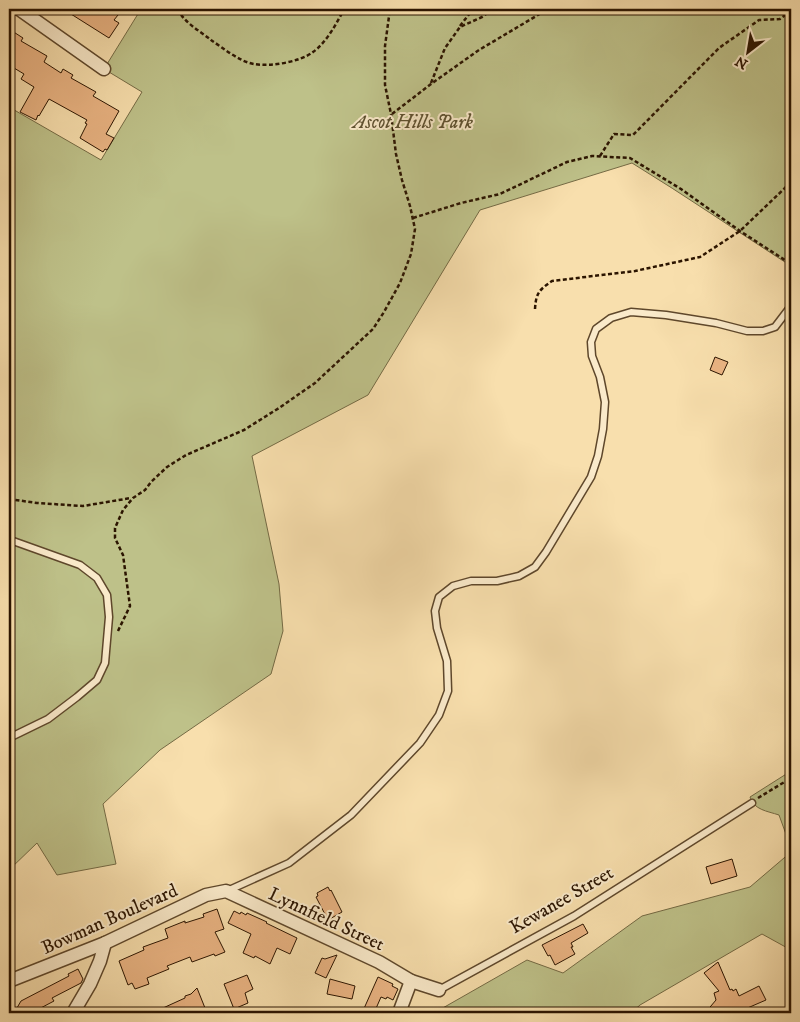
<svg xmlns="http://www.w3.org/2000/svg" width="800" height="1022" viewBox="0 0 800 1022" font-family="'IM FELL DW Pica',serif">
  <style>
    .green { fill: #bec189; stroke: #746a44 }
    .building { fill: #eab483; stroke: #2b1400 }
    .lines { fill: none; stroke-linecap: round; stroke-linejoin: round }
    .lane-casing { stroke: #5e472b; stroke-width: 9 }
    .street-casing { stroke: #5e472b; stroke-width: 15 }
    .path { stroke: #2b1400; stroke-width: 2.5; stroke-dasharray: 4 2.5; stroke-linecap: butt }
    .lane { stroke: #faeaca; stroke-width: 6 }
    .street { stroke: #faeaca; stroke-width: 12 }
    .labels { text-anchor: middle; stroke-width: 4; stroke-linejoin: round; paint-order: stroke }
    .park-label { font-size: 19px; font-style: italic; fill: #5e5130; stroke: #faeaca }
    .street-label { font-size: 19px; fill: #2b1400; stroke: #faeaca }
  </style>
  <rect width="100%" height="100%" fill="#f8dfad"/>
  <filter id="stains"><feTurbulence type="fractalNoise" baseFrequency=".004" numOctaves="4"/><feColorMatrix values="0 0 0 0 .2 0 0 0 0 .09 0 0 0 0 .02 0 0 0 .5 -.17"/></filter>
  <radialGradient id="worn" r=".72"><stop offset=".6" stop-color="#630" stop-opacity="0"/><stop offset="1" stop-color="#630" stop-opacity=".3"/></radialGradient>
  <!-- green -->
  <g class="green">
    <path d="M141 9H791V266C738 232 686 196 632 163L480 210 368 395 252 456 279 584 283 631 271 674 160 750 103 804 116 864 57 875 37 843 9 870V107L101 160 142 92 104 69Z"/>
    <path d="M791 771V848L779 815C767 811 754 810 750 797Z"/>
    <path d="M791 852V950L762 934 640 1005 631 1013H434L527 960 563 973 642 916 750 887Z"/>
  </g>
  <!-- building -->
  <g class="building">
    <path d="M63 9H117L114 13 118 15 114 20 119 23 109 38Z"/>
    <path d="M9 29 23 38 21 41 47 56 44 62 61 73 63 69 73 75 71 78 96 92 93 96 119 111 106 134 114 138 107 150 105 149 103 152 80 138 87 124 85 123 87 120 49 99 39 116 38 115 36 120 20 112 34 87 21 79 24 74 9 65Z"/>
    <path d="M715 357 728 362 722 375 710 370Z"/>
    <path d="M732 859 737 876 711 884 706 867Z"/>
    <path d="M328 887 330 891 331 890 342 912 328 920 316 897 318 896 317 893Z"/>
    <path d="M217 909 224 929 215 932 225 952 215 956 214 954 192 962 190 957 167 966 169 969 147 978 149 984 135 989 132 983 128 985 119 961 144 950 143 947 168 938 165 929 185 921V923L204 917 203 914Z"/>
    <path d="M234 911 240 914 241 912 246 915 247 913 267 922 266 923 297 938 290 954 277 948 270 964 255 956 254 958 243 953 251 934 228 923Z"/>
    <path d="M583 924 588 933 571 943 573 947H571L575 954 555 965 550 955 548 956 542 945Z"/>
    <path d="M337 955 326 978 315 973 322 958 325 959Z"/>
    <path d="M718 962 730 990 732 989 733 991 736 989 739 996 759 986 766 1000 736 1013H705L716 1000 714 993 719 991 704 973Z"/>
    <path d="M78 969 83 979 81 983 52 998 54 1001 35 1011 34 1013H14L21 1001 69 976 68 974Z"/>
    <path d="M247 975 253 989 245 993 248 1003 234 1009 224 984Z"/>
    <path d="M378 977 393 984 392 986 398 989 393 1000 387 997 386 999 381 997 374 1013H362Z"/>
    <path d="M330 979 355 986 352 999 327 994Z"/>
    <path d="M197 988 207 1013H152L185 998V996L191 994Z"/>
  </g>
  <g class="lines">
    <!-- lane casing -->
    <g class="lane-casing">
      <g id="lane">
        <path d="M9 738 48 719 77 697 97 680 105 663 109 617 107 595 97 578 80 565 13 541"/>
        <path d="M227 891 289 863 351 815 420 743 439 715 448 691 447 661 437 628 435 611 439 597 453 586 471 581H497L519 576 535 567 546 552 591 477 598 456 603 429 605 402 600 377 592 356 591 342 596 329 611 318 631 312 666 315 716 323 747 331H763L775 327 791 306"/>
        <path d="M439 990 574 916 752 803"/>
      </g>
    </g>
    <!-- street casing -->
    <g class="street-casing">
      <g id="street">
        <path d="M19 9 104 69"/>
        <path d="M9 981 105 943 206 895 226 891 379 962 411 981"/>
        <path d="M73 1013 90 984 100 961 105 943"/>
        <path d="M399 1013 411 981 439 990"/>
      </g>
    </g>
    <!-- path -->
    <g class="path">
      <path d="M178 9C183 22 200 31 211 40 223 48 240 62 254 64 270 67 300 62 313 52 326 43 337 23 344 9"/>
      <path d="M460 26 473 9"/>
      <path d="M431 83 445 48 460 27 482 17 493 9"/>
      <path d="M392 114 431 84 479 50 548 9"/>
      <path d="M600 156 614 134 633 135 719 48 759 20 780 19 791 11"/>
      <path d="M413 218 461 203 500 194 567 162 592 156 630 158 681 189 740 231 791 264"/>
      <path d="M535 309C536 293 539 290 552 281L635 271 700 257 740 231 785 188 791 180"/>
      <path d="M9 499 37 503 83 506 131 498"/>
      <path d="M118 631 130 606 123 555 115 538V528L123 510 133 498 145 490 151 482 167 467 186 455 244 430 279 408 315 383 373 329 384 312 400 283 411 254 415 229 410 206 402 180 396 154 391 114 385 85V46L390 9"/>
      <path d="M758 798 791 778"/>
    </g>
    <!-- lane -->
    <use href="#lane" class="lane"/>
    <!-- street -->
    <use href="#street" class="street"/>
  </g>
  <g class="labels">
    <!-- park labels -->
    <g class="park-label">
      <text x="413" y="128">Ascot Hills Park</text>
    </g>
    <!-- street labels -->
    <g class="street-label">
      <text transform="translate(561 899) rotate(-30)" y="7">Kewanee Street</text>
      <text transform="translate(109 918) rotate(-24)" y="7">Bowman Boulevard</text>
      <text transform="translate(327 918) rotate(25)" y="7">Lynnfield Street</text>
    </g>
  </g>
  <!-- margin -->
  <rect width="800" height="1022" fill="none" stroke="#f8dfad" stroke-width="30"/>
  <rect x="10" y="10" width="780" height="1002" fill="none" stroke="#2b1400" stroke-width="2.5"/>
  <rect x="15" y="15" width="770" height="992" fill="none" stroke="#2b1400"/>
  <!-- north arrow -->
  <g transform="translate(748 52) rotate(211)" stroke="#faeaca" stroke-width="4" paint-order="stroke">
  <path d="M0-4L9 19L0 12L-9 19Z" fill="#2b1400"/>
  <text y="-8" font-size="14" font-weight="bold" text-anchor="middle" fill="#2b1400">N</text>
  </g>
  <rect width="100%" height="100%" filter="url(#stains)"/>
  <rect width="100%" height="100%" fill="url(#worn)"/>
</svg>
